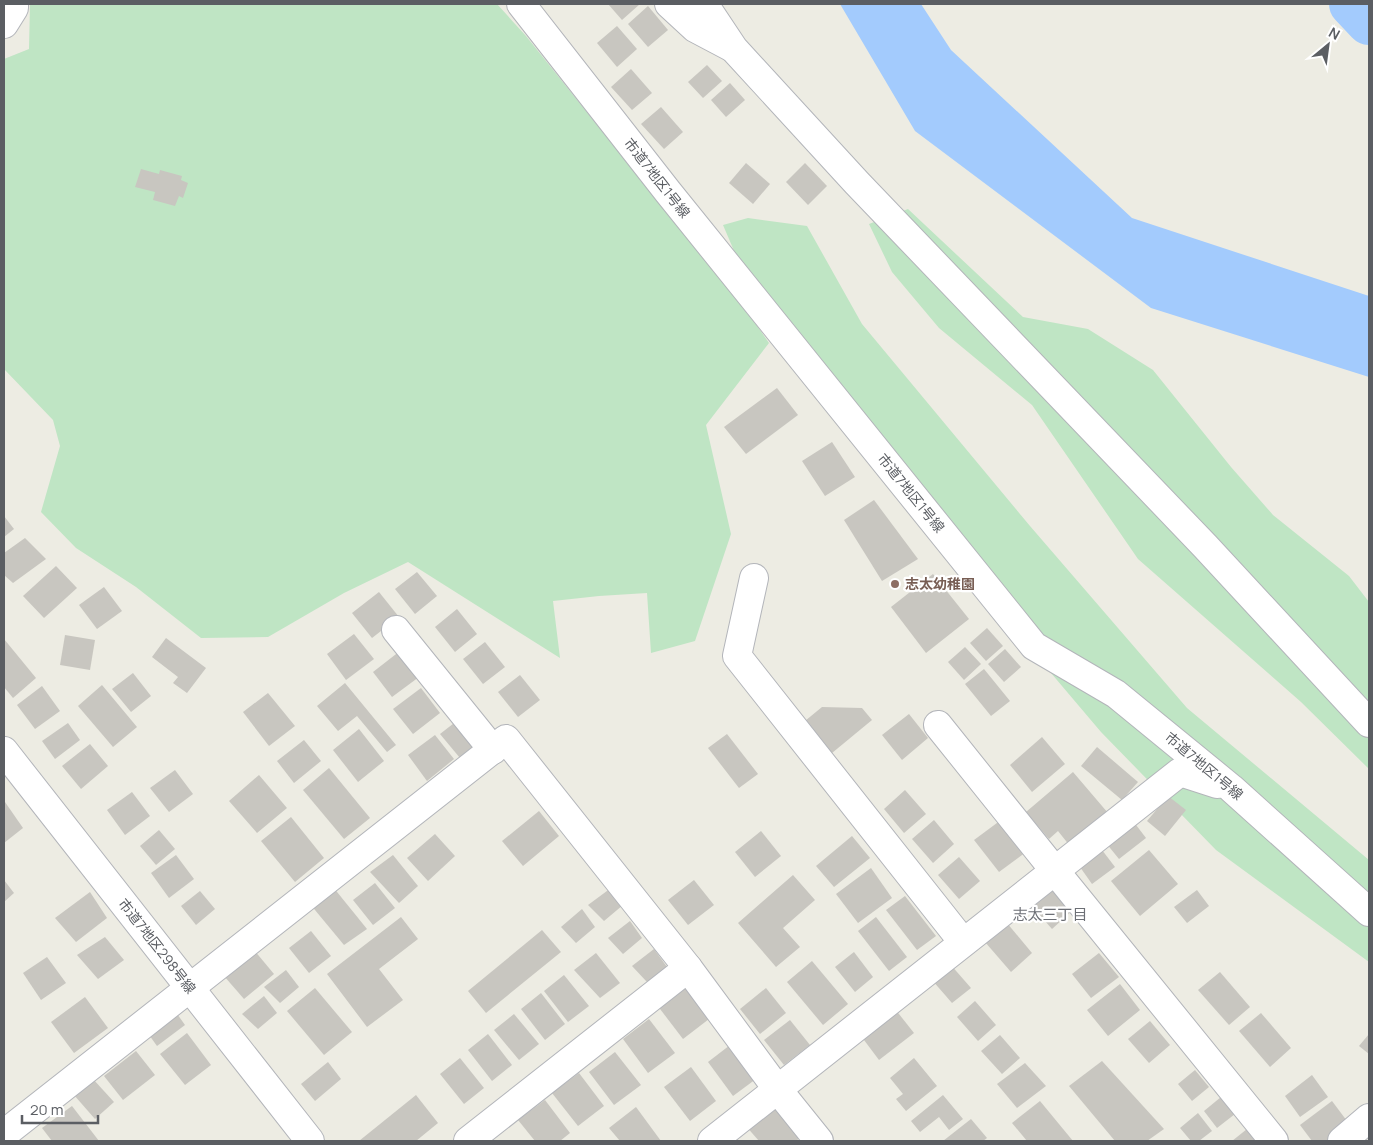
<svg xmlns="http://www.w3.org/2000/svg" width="1373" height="1145" viewBox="0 0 1373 1145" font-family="Manrope,'Noto Sans JP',sans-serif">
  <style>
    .green { fill: #bfe5c4 }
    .water { fill: #a3cbfd }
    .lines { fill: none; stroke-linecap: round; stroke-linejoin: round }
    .river { stroke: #a3cbfd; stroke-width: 46 }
    .building { fill: #c8c6c0 }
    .minor-casing { stroke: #b3b5ba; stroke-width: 30 }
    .tertiary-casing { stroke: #b3b5ba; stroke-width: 30 }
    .minor { stroke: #fff; stroke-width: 28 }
    .tertiary { stroke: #fff; stroke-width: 28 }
    .education-dot { fill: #8d6e63; stroke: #fff; stroke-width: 2 }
    .labels { text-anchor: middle; stroke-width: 4.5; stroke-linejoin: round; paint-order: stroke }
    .street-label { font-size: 14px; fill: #5b5e63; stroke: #fff }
    .education-label { font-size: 14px; font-weight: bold; fill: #785e54; stroke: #fff; text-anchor: start }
    .neighbourhood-label { font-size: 15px; fill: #6c6f75; stroke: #fff }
  </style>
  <rect width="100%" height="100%" fill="#edece3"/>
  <!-- green -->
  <g class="green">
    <path d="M30 4H497L526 36 753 320 769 343 706 425 731 534 695 641 651 653 647 593 599 596 553 601 560 658 408 562 344 593 268 637 201 638 136 587 76 548 41 512 60 446 53 420 4 369V59L29 49Z"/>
    <path d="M908 209 1023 317 1088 329 1153 370 1231 467 1273 515 1349 576 1369 602V769L1301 702 1138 559 1032 405 939 328 892 272 869 224Z"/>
    <path d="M748 218 807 226 862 324 1030 526 1187 708 1369 860V962L1216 850 1101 732 776 349 723 225Z"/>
  </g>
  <!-- water -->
  <path class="water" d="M840 4H921L951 50 1132 218 1369 296V377L1151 308 915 131Z"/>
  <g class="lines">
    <!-- river -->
    <path class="river" d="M1352 4 1369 22"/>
  </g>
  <!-- building -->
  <g class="building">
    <path d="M608 4H640L622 20Z"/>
    <path d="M648 6 668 30 648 47 628 24Z"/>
    <path d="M617 26 637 49 617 67 597 43Z"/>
    <path d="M707 65 722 81 703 98 688 82Z"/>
    <path d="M631 69 652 93 632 110 611 87Z"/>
    <path d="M730 83 745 100 726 117 711 100Z"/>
    <path d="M661 107 683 132 664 149 641 124Z"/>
    <path d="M746 163 770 184 753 204 729 183Z"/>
    <path d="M805 163 827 186 808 205 786 182Z"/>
    <path d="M141 169 159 174 160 170 182 176 181 180 188 183 183 198 179 196 175 206 153 200 155 192 135 187Z"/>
    <path d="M777 388 798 415 746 454 724 427Z"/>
    <path d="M832 442 855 477 825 496 802 461Z"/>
    <path d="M874 500 918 559 882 581 844 520Z"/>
    <path d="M4 516 14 529 4 537Z"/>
    <path d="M25 538 46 559 13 583 4 575V553Z"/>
    <path d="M56 566 77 588 44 618 23 596Z"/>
    <path d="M417 572 437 596 415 614 395 589Z"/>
    <path d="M933 574 969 619 926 653 891 607Z"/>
    <path d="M104 587 122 611 97 629 79 605Z"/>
    <path d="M379 592 399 617 372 638 352 613Z"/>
    <path d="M457 609 477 634 455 652 435 627Z"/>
    <path d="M987 628 1003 646 986 661 970 643Z"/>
    <path d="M354 634 374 659 346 680 327 654Z"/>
    <path d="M65 635 95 640 90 670 60 665Z"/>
    <path d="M166 638 206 668 187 693 173 683 178 677 152 657Z"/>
    <path d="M4 639 36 678 13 698 4 687Z"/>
    <path d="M485 642 505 667 483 684 463 659Z"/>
    <path d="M965 647 981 664 964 680 948 662Z"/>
    <path d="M1005 649 1021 667 1004 682 988 664Z"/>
    <path d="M400 651 419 677 392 697 373 672Z"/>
    <path d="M984 669 1010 701 991 716 965 684Z"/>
    <path d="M133 673 151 696 131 712 112 689Z"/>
    <path d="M520 675 540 700 518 717 498 692Z"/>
    <path d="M345 683 396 745 387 752 357 716 338 731 317 706Z"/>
    <path d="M102 685 137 727 113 747 78 706Z"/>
    <path d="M42 686 60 711 35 729 17 705Z"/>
    <path d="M421 688 440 713 413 734 393 709Z"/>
    <path d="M268 693 295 726 269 746 243 712Z"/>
    <path d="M822 707 862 708 872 720 832 753 805 721Z"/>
    <path d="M909 714 928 738 902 760 882 735Z"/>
    <path d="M458 720 477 745 460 758 440 734Z"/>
    <path d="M68 723 80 740 55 759 42 741Z"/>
    <path d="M359 729 384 761 358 782 333 750Z"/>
    <path d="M727 734 758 774 739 788 708 748Z"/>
    <path d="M435 735 454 759 427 781 408 755Z"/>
    <path d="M1042 737 1065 764 1032 792 1010 765Z"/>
    <path d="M304 740 321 761 294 783 277 761Z"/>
    <path d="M90 744 108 766 81 789 62 766Z"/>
    <path d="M1097 747 1138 782 1122 800 1081 766Z"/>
    <path d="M329 768 370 818 344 839 303 790Z"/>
    <path d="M175 770 193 794 169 812 150 788Z"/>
    <path d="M1073 772 1108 813 1070 846 1058 831 1049 839 1026 812Z"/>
    <path d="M259 775 287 808 257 833 229 801Z"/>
    <path d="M905 790 926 814 904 833 884 809Z"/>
    <path d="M132 792 150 816 125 835 107 810Z"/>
    <path d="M1168 796 1186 810 1165 836 1147 821Z"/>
    <path d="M5 802 23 828 4 843V803Z"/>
    <path d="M539 811 559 836 523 866 502 841Z"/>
    <path d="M291 817 324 858 295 882 261 841Z"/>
    <path d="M934 820 954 844 933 863 912 839Z"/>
    <path d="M1001 820 1026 852 999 872 974 840Z"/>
    <path d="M1133 821 1146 838 1119 859 1106 843Z"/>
    <path d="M159 830 175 849 156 865 140 846Z"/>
    <path d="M761 831 781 856 755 877 735 852Z"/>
    <path d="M435 834 455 856 428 881 407 858Z"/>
    <path d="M852 836 870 858 834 887 816 866Z"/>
    <path d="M1102 850 1115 867 1092 884 1080 867Z"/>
    <path d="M1149 850 1178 884 1140 916 1111 881Z"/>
    <path d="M176 855 194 879 169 898 151 873Z"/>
    <path d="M393 855 418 886 399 903 370 872Z"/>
    <path d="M959 857 980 881 959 899 938 875Z"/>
    <path d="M871 868 892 898 858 923 836 894Z"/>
    <path d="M793 875 815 900 783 928 800 947 776 967 738 923Z"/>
    <path d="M4 880 14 893 4 902Z"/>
    <path d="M694 880 714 905 688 925 668 900Z"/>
    <path d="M375 883 395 908 373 925 353 900Z"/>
    <path d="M1053 886 1073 910 1052 929 1031 905Z"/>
    <path d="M333 887 367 929 344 945 310 904Z"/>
    <path d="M611 888 623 905 604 921 588 905Z"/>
    <path d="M1197 890 1209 906 1187 923 1174 907Z"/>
    <path d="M200 891 215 909 196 925 181 906Z"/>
    <path d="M90 892 107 918 76 942 55 918Z"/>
    <path d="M905 896 936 936 917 950 886 910Z"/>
    <path d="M582 909 595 927 576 943 561 927Z"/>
    <path d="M401 917 418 939 379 969 403 1000 367 1027 327 974Z"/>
    <path d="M876 917 907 957 889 971 858 931Z"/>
    <path d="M630 921 642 938 623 954 608 938Z"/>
    <path d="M1007 923 1032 953 1011 972 985 942Z"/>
    <path d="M542 930 561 952 486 1013 468 991Z"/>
    <path d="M311 931 331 956 309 973 289 948Z"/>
    <path d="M105 937 124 960 98 979 77 955Z"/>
    <path d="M654 949 667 967 647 982 632 966Z"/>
    <path d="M254 950 274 974 244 999 224 976Z"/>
    <path d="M854 952 873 977 855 992 835 967Z"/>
    <path d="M596 953 620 983 600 998 574 970Z"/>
    <path d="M1099 953 1119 977 1091 998 1072 974Z"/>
    <path d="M47 957 66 983 41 1000 23 973Z"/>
    <path d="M812 961 848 1004 823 1025 787 982Z"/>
    <path d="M950 964 971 988 952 1003 932 980Z"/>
    <path d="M286 970 299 987 280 1003 264 987Z"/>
    <path d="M1220 972 1250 1007 1229 1025 1198 990Z"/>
    <path d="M564 975 589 1006 568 1022 544 991Z"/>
    <path d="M1120 984 1140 1010 1108 1036 1087 1010Z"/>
    <path d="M683 985 709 1019 683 1039 657 1005Z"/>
    <path d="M315 988 352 1032 324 1055 287 1011Z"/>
    <path d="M766 988 786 1013 760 1034 740 1009Z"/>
    <path d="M541 993 565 1024 545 1040 521 1009Z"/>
    <path d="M264 996 277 1013 258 1029 242 1014Z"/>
    <path d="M85 997 108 1028 74 1053 51 1022Z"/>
    <path d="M975 1001 996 1025 978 1041 957 1017Z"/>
    <path d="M895 1009 914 1033 879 1060 861 1036Z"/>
    <path d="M175 1011 185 1025 157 1046 147 1032Z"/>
    <path d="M1261 1013 1291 1048 1270 1067 1239 1031Z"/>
    <path d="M514 1014 539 1044 519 1060 494 1030Z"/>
    <path d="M649 1019 675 1053 648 1073 623 1039Z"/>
    <path d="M790 1020 810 1045 784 1065 764 1040Z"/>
    <path d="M1150 1021 1170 1045 1149 1063 1128 1039Z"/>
    <path d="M187 1033 211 1065 185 1085 160 1054Z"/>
    <path d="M488 1034 512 1065 492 1081 468 1050Z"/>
    <path d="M1369 1034V1054L1359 1046Z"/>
    <path d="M1000 1035 1020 1058 1002 1074 981 1051Z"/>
    <path d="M734 1042 760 1076 733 1096 708 1062Z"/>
    <path d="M136 1051 155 1075 123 1100 104 1076Z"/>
    <path d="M615 1052 641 1085 614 1105 589 1072Z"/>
    <path d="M460 1058 484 1088 464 1104 440 1074Z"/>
    <path d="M914 1058 937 1086 906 1111 896 1099 903 1094 890 1078Z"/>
    <path d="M1102 1061 1164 1129 1147 1141H1115L1069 1086Z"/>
    <path d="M328 1062 341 1079 315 1101 301 1084Z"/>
    <path d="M1025 1063 1046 1086 1017 1108 997 1084Z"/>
    <path d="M691 1067 716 1101 690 1121 664 1087Z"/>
    <path d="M1195 1070 1209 1087 1192 1101 1178 1084Z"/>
    <path d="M579 1073 604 1106 578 1126 552 1093Z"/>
    <path d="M1312 1075 1328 1097 1300 1117 1285 1096Z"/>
    <path d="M93 1079 114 1102 95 1119 74 1095Z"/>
    <path d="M416 1095 438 1123 416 1141H359Z"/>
    <path d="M943 1095 963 1119 949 1130 939 1117 920 1132 911 1121Z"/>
    <path d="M1221 1097 1235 1114 1217 1128 1204 1111Z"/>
    <path d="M545 1100 570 1133 560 1141H535L518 1120Z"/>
    <path d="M1040 1101 1073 1141H1027L1012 1123Z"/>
    <path d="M1332 1101 1350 1125 1328 1141H1312L1300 1125Z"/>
    <path d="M770 1103 800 1138 796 1141H759L745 1125Z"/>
    <path d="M72 1106 99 1141H52L42 1128Z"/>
    <path d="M636 1107 661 1141H620L609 1128Z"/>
    <path d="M1198 1113 1212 1131 1199 1141H1191L1180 1128Z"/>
    <path d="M971 1119 987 1138 983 1141H943Z"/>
    <path d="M1247 1129 1257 1141H1232Z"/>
  </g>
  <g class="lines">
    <!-- minor casing -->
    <g class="minor-casing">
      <g id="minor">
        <path d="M521 4 668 192 1034 646 1116 694 1231 788 1369 912"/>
        <path d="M669 4 695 28 731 47"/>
        <path d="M704 4 734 49 857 183 1205 546 1369 723"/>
        <path d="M4 24 14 8V4"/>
        <path d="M754 578 737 656 963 942"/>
        <path d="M396 630 493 750"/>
        <path d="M938 725 1055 871 1274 1141"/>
        <path d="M4 1134 506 739 688 968 778 1090 819 1141"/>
        <path d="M468 1141 688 968"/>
        <path d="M712 1141 1180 772 1217 784"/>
        <path d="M1342 1141 1369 1118"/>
      </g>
    </g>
    <!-- tertiary casing -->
    <g class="tertiary-casing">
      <path id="tertiary" d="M4 751 310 1141"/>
    </g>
    <!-- minor -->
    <use href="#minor" class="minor"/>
    <!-- tertiary -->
    <use href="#tertiary" class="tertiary"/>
  </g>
  <!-- markers -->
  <circle class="education-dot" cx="895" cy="584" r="5"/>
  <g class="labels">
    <!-- street labels -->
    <g class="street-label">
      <text transform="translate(657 178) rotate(52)" y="5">市道7地区1号線</text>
      <text transform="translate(911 493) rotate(51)" y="5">市道7地区1号線</text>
      <text transform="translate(1204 766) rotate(40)" y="5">市道7地区1号線</text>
      <text transform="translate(157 946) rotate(52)" y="5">市道7地区298号線</text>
    </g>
    <!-- education labels -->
    <g class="education-label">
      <text x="905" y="589">志太幼稚園</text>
    </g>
    <!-- neighbourhood labels -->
    <g class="neighbourhood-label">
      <text x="1050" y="920">志太三丁目</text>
    </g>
  </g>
  <!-- border -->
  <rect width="1373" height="1145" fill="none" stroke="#5b5e63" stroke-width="10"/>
  <!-- north arrow -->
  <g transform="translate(1328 45) rotate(29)" stroke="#ffffff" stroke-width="4" paint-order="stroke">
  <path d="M0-4L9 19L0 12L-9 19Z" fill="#5b5e63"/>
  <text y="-8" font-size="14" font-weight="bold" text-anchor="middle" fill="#5b5e63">N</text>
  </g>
  <!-- scale -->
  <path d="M22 1115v8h76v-8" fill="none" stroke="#5b5e63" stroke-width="2.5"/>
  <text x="30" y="1115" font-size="15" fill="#5b5e63" stroke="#ffffff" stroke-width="4" paint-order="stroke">20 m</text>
</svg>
